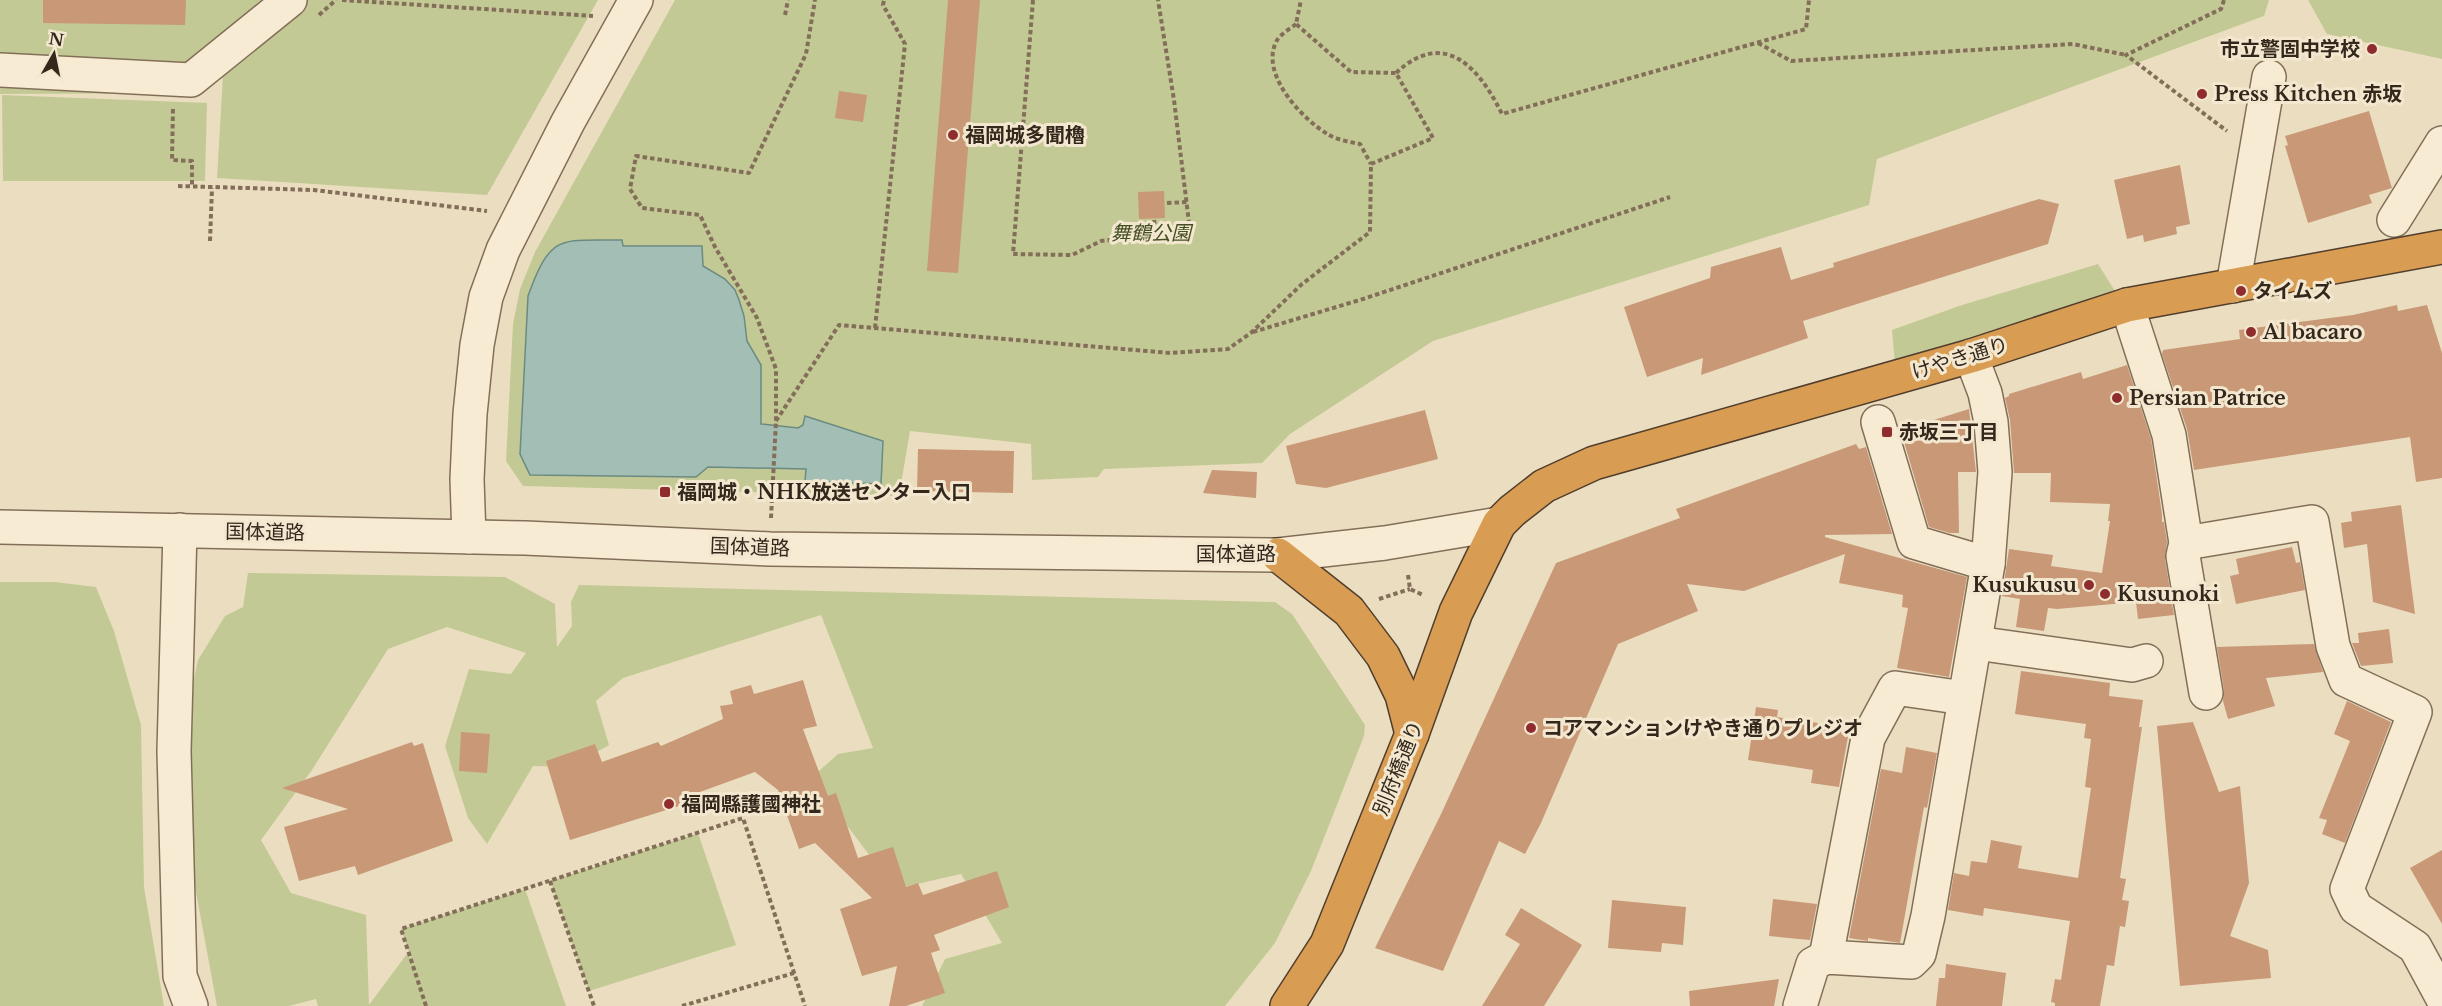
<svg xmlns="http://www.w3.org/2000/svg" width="2442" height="1006" viewBox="0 0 2442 1006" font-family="'Libre Baskerville','Noto Sans JP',serif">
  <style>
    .green { fill: #c3c995 }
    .water { fill: #a3beb5; stroke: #6b8b82; stroke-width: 1.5 }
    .building { fill: #c89877 }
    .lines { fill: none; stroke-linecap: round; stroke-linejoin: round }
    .minor-casing { stroke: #836f59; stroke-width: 36 }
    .highway-casing { stroke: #513e2d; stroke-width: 36 }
    .path { stroke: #836f59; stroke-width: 4; stroke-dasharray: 4.5 3; stroke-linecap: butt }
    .minor { stroke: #f7ecd3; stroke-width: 33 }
    .highway { stroke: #d89c53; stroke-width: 33 }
    .poi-dot { fill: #8f2c2e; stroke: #f3e8cf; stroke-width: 2 }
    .labels { text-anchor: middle; stroke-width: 6; stroke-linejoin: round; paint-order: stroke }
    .poi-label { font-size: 20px; font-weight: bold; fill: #34281d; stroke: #f3e8cf; text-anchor: start }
    .park-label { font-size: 20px; font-style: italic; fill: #454f24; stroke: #f3e8cf }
    .street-label { font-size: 20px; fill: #34281d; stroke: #f3e8cf }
  </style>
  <rect width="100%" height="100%" fill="#ebdec0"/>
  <!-- green -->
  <g class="green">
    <path d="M0 0H293L201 93 0 94Z"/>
    <path d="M298 0H598L487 195 217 178 223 75Z"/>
    <path d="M675 0H2269L2264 16 1877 159 1869 205 1433 341 1290 434 1262 463 1104 469 1098 477 1032 480 1031 444 910 431 899 496 523 486 506 461 513 324 520 289 535 252Z"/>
    <path d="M2308 0H2442V59L2327 34Z"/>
    <path d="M2 95 207 103 205 181H3Z"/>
    <path d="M2098 264 2120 299 1895 365 1892 330 1959 306Z"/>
    <path d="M248 573 505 577 555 604 557 647 572 626 571 602 579 585 1275 602 1292 614 1365 725 1364 736 1311 871 1275 943 1225 1006H922L945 959 1002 943 961 874 895 889 811 778 838 754 873 748 821 615 623 678 596 701 609 745 571 767 533 766 487 844 468 818 445 746 469 669 511 674 526 653 447 627 388 649 312 770 261 840 291 893 366 915 369 1005 406 955 411 958 401 929 525 889 566 1006H318L316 999 289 1006H217L174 773 198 660 225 616 243 607Z"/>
    <path d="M0 582H55L96 587 114 631 141 725 144 887 164 1006H0Z"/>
    <path d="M698 833 736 945 589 991 550 881Z"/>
  </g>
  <!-- water -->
  <path class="water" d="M622 240 623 246H702L703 266 725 279 735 290 739 300 744 316 747 341 761 365V424L798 428 803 425 805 416 883 441 881 484 805 481 806 469 708 467 696 477 530 475 520 454 528 296C551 232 560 241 622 240Z"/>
  <!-- building -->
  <g class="building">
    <path d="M43 0H186L185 25 43 23Z"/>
    <path d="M948 0H980L958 273 927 271Z"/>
    <path d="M839 91 867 95 863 122 835 118Z"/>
    <path d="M2369 111 2392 188 2369 195 2372 203 2308 223 2285 146 2288 145 2285 136Z"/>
    <path d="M2180 165 2190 224 2176 227 2177 234 2144 242 2143 235 2127 239 2114 180Z"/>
    <path d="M1164 191 1165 218 1139 219 1138 192Z"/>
    <path d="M2039 199 2059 204 2048 244 1803 321 1808 338 1701 375 1703 358 1647 377 1624 307 1710 278 1711 267 1781 247 1791 280 1834 267 1833 263Z"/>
    <path d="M2397 305 2398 311 2427 305 2442 353V478L2416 482 2410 437 2194 470 2187 429 2162 354 2163 350 2240 339 2239 330 2353 315Z"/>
    <path d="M2127 365 2151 439 2162 514V522H2164L2167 542 2165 559 2174 615 2138 619 2136 602 2057 609 2048 608 2044 631 2016 627 2020 599 2002 596 2009 549 2053 555 2051 566 2102 573 2110 521H2108L2110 504 2050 502 2051 473H2014L2010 420 2005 398 2009 396V394L2081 372 2083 379Z"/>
    <path d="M1969 409 1976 472H1958L1959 533H1950L1929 527 1902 435 1922 428 1921 424Z"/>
    <path d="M1425 410 1438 459 1326 488 1296 484 1286 446Z"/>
    <path d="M1856 444 1859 449 1866 447 1892 534 1825 535V537L1967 577 1949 677 1897 668 1908 608 1902 607 1903 595 1839 583 1845 554 1744 591 1687 584 1698 611 1618 644 1541 823 1525 854 1499 841 1443 971 1375 948 1442 812 1556 563 1680 518 1676 509Z"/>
    <path d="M918 449 1014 451 1013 493 917 491Z"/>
    <path d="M1212 470 1257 472 1256 498 1203 493Z"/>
    <path d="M2401 505 2415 614 2373 602 2367 544 2344 548 2341 523 2352 521 2351 512Z"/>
    <path d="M2292 547 2296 563 2300 562 2305 590 2236 604 2230 576 2239 574 2236 559Z"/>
    <path d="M2389 629 2393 663 2361 666 2352 643H2359L2358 633Z"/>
    <path d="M2314 644 2323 672 2266 678 2275 706 2228 719 2223 701 2224 690 2217 647Z"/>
    <path d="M2021 671 2110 683 2109 696 2143 700 2139 727H2142L2120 878 2126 879 2122 900 2129 901 2125 927 2120 926 2114 966 2107 965 2100 1006H2055V1003L2051 1002 2055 979 2061 980 2070 921 1984 908 1983 916 1948 910 1954 873 1969 876 1971 861 1987 863 1991 840 2022 846 2018 868 2078 878 2091 788 2085 787 2091 739 2084 738 2086 724 2015 714Z"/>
    <path d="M803 680 817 726 803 729 828 796 836 793 858 858 893 847 906 887 918 883 923 895 997 871 1009 907 934 935 940 950 931 953 945 993 906 1006H889L897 966 862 976 840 909 872 898 815 843 799 849 778 790 755 772 689 796 692 802 570 840 546 761 595 744 602 762 658 742 661 746 723 719 720 706 733 704 730 691 751 685 754 694Z"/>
    <path d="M2347 701 2391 722 2345 843 2322 834 2327 820 2319 818 2350 741 2334 734Z"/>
    <path d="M1756 707 1778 710 1777 717 1818 723 1817 726 1849 731 1839 787 1811 783 1813 770 1748 760Z"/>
    <path d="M2193 722 2219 792 2240 786 2249 883 2230 936 2268 950 2271 978 2180 986 2157 726Z"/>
    <path d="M461 732 490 734 487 773 459 771Z"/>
    <path d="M412 742 414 746 423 743 453 841 358 875 355 866 299 881 284 827 348 809 282 788Z"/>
    <path d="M1906 747 1937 753 1927 808 1924 807 1900 943 1868 938V941L1849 938 1881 769 1902 773Z"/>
    <path d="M2442 850V924L2410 868Z"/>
    <path d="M1773 899 1817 904 1810 940 1769 936Z"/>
    <path d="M1612 900 1686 907 1683 945 1662 943 1661 952 1608 948Z"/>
    <path d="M1521 908 1582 945 1544 1006H1482L1520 944 1505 935Z"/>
    <path d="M1946 964 2006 973 2002 1006H1936L1939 978H1945Z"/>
    <path d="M1779 979 1774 1006H1690L1689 991Z"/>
  </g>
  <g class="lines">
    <!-- minor casing -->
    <g class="minor-casing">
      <g id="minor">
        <path d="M0 70 191 80 290 0"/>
        <path d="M2394 220 2442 143"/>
        <path d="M2233 286 2269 77"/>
        <path d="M2127 305 2169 435 2186 543 2312 522 2333 646 2346 680 2415 712 2347 889 2356 908 2415 947 2442 997"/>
        <path d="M1878 422 1914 542 1988 564"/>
        <path d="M0 527 525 538 770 549 1278 555 1385 543 1499 524"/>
        <path d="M180 530 174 751 180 976 191 1006"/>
        <path d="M469 537 467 479 470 414 477 345 486 297 503 250 568 122 636 0"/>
        <path d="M2186 543 2183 556 2206 693"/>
        <path d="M1976 643 2132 665 2146 661"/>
        <path d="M1826 957 1868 738 1895 688 1964 698"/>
        <path d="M1800 1006 1813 964 1826 957 1911 962 1919 954 1928 916 1988 564 1995 472 1991 422 1985 393 1971 356"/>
      </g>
    </g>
    <!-- highway casing -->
    <g class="highway-casing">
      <g id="highway">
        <path d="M1278 555 1349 611 1383 656 1402 695 1412 734"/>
        <path d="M1287 1006 1327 944 1412 734 1456 612 1499 524 1512 511 1544 486 1594 463 1971 356 2127 305 2442 247"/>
      </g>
    </g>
    <!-- path -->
    <g class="path">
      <path d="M342 0 593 16"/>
      <path d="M1033 0 1013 254 1072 255 1101 241 1190 231 1174 100 1158 0"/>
      <path d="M2224 0 2221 9 2126 55 2227 131"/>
      <path d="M319 15 336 0"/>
      <path d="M785 15 788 0"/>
      <path d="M1296 24C1290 29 1279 35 1276 42 1260 75 1303 120 1329 135 1338 140 1350 142 1360 144L1371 164"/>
      <path d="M1758 43 1791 61 2073 44 2126 55"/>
      <path d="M1396 73C1444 28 1479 67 1502 114L1806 29 1809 0"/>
      <path d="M173 109 172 160 192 161V186"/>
      <path d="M178 186 314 190 487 211"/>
      <path d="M1167 203 1187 202"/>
      <path d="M1154 220 1156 235"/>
      <path d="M210 241 212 188"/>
      <path d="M875 328 905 44 883 5 884 0"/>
      <path d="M1253 332 1363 299 1670 197"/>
      <path d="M776 421 839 325 1170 353 1228 349 1252 332 1302 284 1370 232 1371 164 1433 138 1396 73 1351 72 1296 24 1301 0"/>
      <path d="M771 518 776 421V369L757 318 715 247 700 215 642 208 630 189 636 156 749 173 806 54 815 0"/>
      <path d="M1408 575 1410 589 1423 595"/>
      <path d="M1379 599 1410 589"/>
      <path d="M550 881 594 1006"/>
      <path d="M426 1006 401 929 743 818 805 1006"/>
      <path d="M682 1006 794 973"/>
    </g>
    <!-- minor -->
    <use href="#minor" class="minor"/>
    <!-- highway -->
    <use href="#highway" class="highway"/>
  </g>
  <!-- markers -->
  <g class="poi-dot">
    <circle cx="2372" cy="49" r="6"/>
    <circle cx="2202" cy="94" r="6"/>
    <circle cx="953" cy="135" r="6"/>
    <circle cx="2241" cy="291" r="6"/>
    <circle cx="2251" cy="332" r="6"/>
    <circle cx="2117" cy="398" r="6"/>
    <rect x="1881" y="426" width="12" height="12" rx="3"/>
    <rect x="659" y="486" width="12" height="12" rx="3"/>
    <circle cx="2089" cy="585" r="6"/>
    <circle cx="2105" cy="594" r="6"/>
    <circle cx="1531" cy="728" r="6"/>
    <circle cx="669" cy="804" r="6"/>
  </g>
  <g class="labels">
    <!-- poi labels -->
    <g class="poi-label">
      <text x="2360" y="56" text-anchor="end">市立警固中学校</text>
      <text x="2214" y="101">Press Kitchen 赤坂</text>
      <text x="965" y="142">福岡城多聞櫓</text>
      <text x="2253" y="298">タイムズ</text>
      <text x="2263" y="339">Al bacaro</text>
      <text x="2129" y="405">Persian Patrice</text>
      <text x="1899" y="439">赤坂三丁目</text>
      <text x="677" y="499">福岡城・NHK放送センター入口</text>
      <text x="2077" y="592" text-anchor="end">Kusukusu</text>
      <text x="2117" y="601">Kusunoki</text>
      <text x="1543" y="735">コアマンションけやき通りプレジオ</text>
      <text x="681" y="811">福岡縣護國神社</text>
    </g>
    <!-- park labels -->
    <g class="park-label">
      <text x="1151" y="240">舞鶴公園</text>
    </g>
    <!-- street labels -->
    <g class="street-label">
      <text transform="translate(1960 358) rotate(-17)" y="7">けやき通り</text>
      <text transform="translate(265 532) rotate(1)" y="7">国体道路</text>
      <text transform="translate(750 547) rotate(2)" y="7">国体道路</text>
      <text x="1236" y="561">国体道路</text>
      <text transform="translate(1398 768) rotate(-68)" y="7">別府橋通り</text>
    </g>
  </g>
  <!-- north arrow -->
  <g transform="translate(54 54) rotate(9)" stroke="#f3e8cf" stroke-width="4.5" paint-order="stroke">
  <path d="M0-4.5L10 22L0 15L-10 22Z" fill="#34281d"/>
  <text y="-9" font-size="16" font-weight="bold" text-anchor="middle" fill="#34281d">N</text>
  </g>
</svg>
